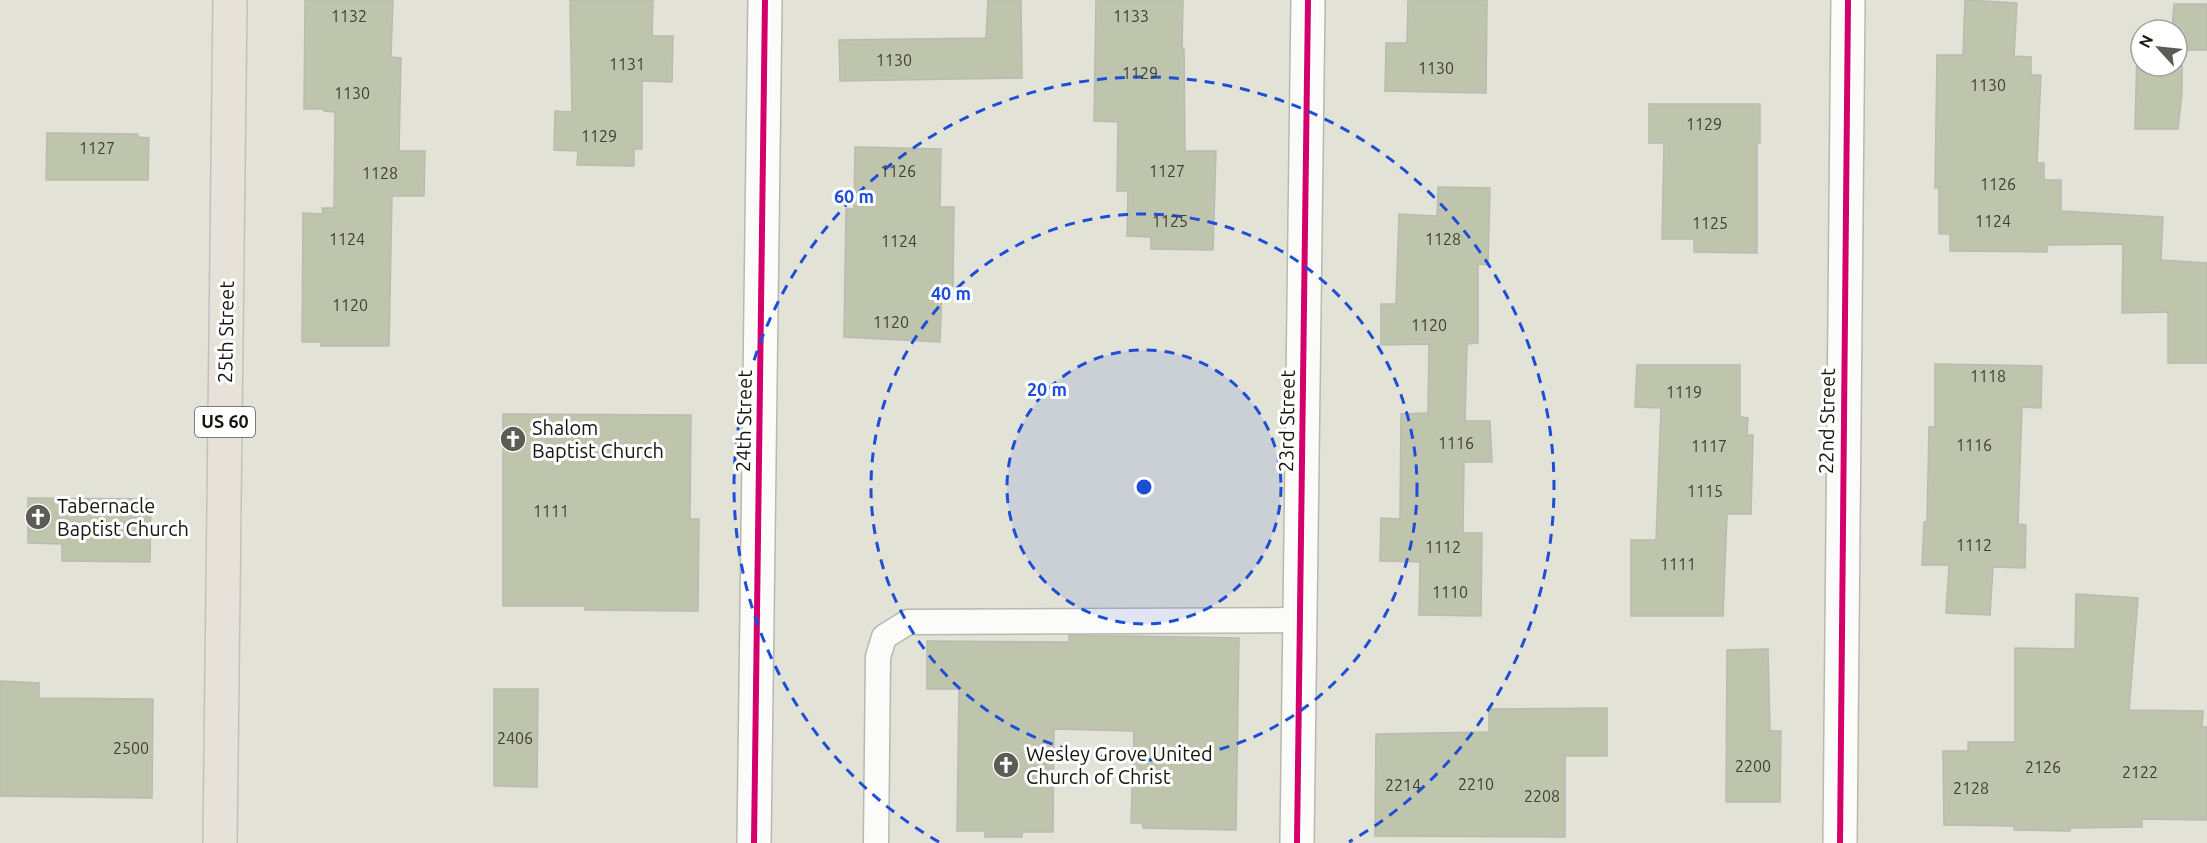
<svg xmlns="http://www.w3.org/2000/svg" width="2207" height="843" viewBox="0 0 2207 843" font-family="Ubuntu,sans-serif">
  <style>
    .building { fill: #bfc5ad; stroke: #b9bab2; stroke-width: 1.5 }
    .lines { fill: none; stroke-linecap: round; stroke-linejoin: round }
    .lane-casing { stroke: #b9b8af; stroke-width: 27 }
    .street-casing { stroke: #b9b8af; stroke-width: 36 }
    .primary-casing { stroke: #c1c1bc; stroke-width: 36 }
    .lane { stroke: #fbfbf9; stroke-width: 24 }
    .street { stroke: #fbfbf9; stroke-width: 33 }
    .primary { stroke: #e6e1d9; stroke-width: 33 }
    .cycleway-casing { stroke: #fff; stroke-width: 10 }
    .cycleway { stroke: #d6006c; stroke-width: 6 }
    .ring { fill: none; stroke: #1d4ed8; stroke-width: 3; stroke-dasharray: 10 8 }
    .labels { text-anchor: middle; stroke-width: 6; stroke-linejoin: round; paint-order: stroke }
    .number-label { font-size: 16px; fill: #404035 }
    .shield { fill: #fff; stroke: #5b5a56; stroke-width: 1.5 }
    .shield-label { font-size: 18px; font-weight: bold; fill: #15140d }
    .street-label { font-size: 20px; fill: #15140d; stroke: #fff }
    .poi-label { font-size: 20px; fill: #15140d; stroke: #fff; text-anchor: start }
    .centre { fill: #1d4ed8; stroke: #fff; stroke-width: 3 }
    .ring-label { font-size: 18px; text-anchor: middle; font-weight: bold; fill: #1d4ed8; stroke: #fff; stroke-width: 6; stroke-linejoin: round; paint-order: stroke }
  </style>
  <rect width="100%" height="100%" fill="#e3e2d7"/>
  <!-- building -->
  <g class="building">
    <path d="M305 0H393L391 57 401 58 399 151H425L424 196H392L389 346H321V342H302L303 213 323 214 322 208H334L335 112 324 111V109H304Z"/>
    <path d="M570 0H653L652 36H673L672 82 642 81V149H634V166L577 165 578 151 554 150 555 111 572 112Z"/>
    <path d="M988 0H1021L1022 78 840 81 839 40 986 38Z"/>
    <path d="M1096 0H1183L1182 48H1184L1185 151H1216L1213 250 1151 249V237L1127 236 1128 191H1117L1118 122 1094 121Z"/>
    <path d="M1408 0H1487L1486 93 1385 91 1386 43H1407Z"/>
    <path d="M1965 0 2017 3 2014 56 2031 57V75H2041L2037 163H2044V180H2061V211L2163 217 2161 260 2207 263V363H2168V312L2122 313 2123 244 2047 245V252L1950 251V234H1939V188H1935L1937 55H1963Z"/>
    <path d="M2174 4H2207V50H2177V30H2172Z"/>
    <path d="M2137 51H2141V66H2177V52H2182V93L2178 129H2135Z"/>
    <path d="M1649 104H1760V143H1757V253L1694 252V239H1662L1664 143H1649Z"/>
    <path d="M47 133 138 134V137L149 138 148 180H46Z"/>
    <path d="M855 147 941 149 940 207H954L953 286H942L940 342 844 337 846 209H854Z"/>
    <path d="M1438 187 1490 188 1488 265 1478 264V343L1467 344 1465 421H1490L1492 462H1464L1463 533H1482L1481 616 1419 615 1420 562 1380 561 1381 518 1400 519 1401 414 1428 413 1429 344 1381 345V304H1396L1399 214 1437 216Z"/>
    <path d="M1935 364 2042 366 2041 408 2022 407 2018 524 2026 525 2025 568 1993 567 1990 615 1946 613 1949 565H1922L1924 522H1927L1929 427H1935Z"/>
    <path d="M1637 365H1740V417L1748 418 1747 435H1753L1751 514H1727L1723 616H1631V540H1656L1661 408 1635 407Z"/>
    <path d="M503 414 691 415 690 519H699L698 611 585 610V606H503Z"/>
    <path d="M28 498 151 499 150 562 62 561V544L28 543Z"/>
    <path d="M2076 594 2138 598 2129 710 2203 711 2202 727H2207V820L2142 819V827L2070 828V831L2014 830V826L1944 825 1943 751H1968V742H2015V648L2075 649Z"/>
    <path d="M1069 635 1239 638 1236 830 1143 828 1142 823H1131L1134 731 1054 729 1053 832H1022V837H985V831H957L959 689H927V641L1069 642Z"/>
    <path d="M1768 649 1770 731H1781L1780 802H1726L1727 650Z"/>
    <path d="M0 681 39 683V698L153 699 152 798 0 796Z"/>
    <path d="M494 689H538L537 787 494 786Z"/>
    <path d="M1607 708V756H1565V837L1375 836 1376 734 1489 732V709Z"/>
  </g>
  <g class="lines">
    <!-- lane casing -->
    <g class="lane-casing">
      <path id="lane" d="M876 843 878 657 884 637 908 622 1301 620"/>
    </g>
    <!-- street casing -->
    <g class="street-casing">
      <g id="street">
        <path d="M754 843 765 0"/>
        <path d="M1297 843 1308 0"/>
        <path d="M1840 843 1848 0"/>
      </g>
    </g>
    <!-- primary casing -->
    <g class="primary-casing">
      <path id="primary" d="M220 843 230 0"/>
    </g>
    <!-- lane -->
    <use href="#lane" class="lane"/>
    <!-- street -->
    <use href="#street" class="street"/>
    <!-- primary -->
    <use href="#primary" class="primary"/>
    <!-- cycleway casing -->
    <g class="cycleway-casing">
      <g id="cycleway">
        <path d="M754 843 765 0"/>
        <path d="M1297 843 1308 0"/>
        <path d="M1840 843 1848 0"/>
      </g>
    </g>
    <!-- cycleway -->
    <use href="#cycleway" class="cycleway"/>
  </g>
  <!-- distance rings -->
  <circle cx="1144" cy="487" r="137" fill="#1d4ed8" fill-opacity=".12"/>
  <g class="ring">
    <circle cx="1144" cy="487" r="137"/>
    <circle cx="1144" cy="487" r="273"/>
    <path d="M939 842A410 410 0 1 1 1349 842"/>
  </g>
  <!-- icons -->
  <defs>
    <g id="church-disc" transform="scale(1.35)"><circle r="9.5" fill="#5d5c54" stroke="#fff"/><path d="M-1.2-6h2.4v3.5h3.3v2.4h-3.3V6h-2.4V-.1h-3.3v-2.4h3.3Z" fill="#fff"/></g>
  </defs>
  <g fill-rule="evenodd">
    <use href="#church-disc" x="513" y="439"/>
    <use href="#church-disc" x="38" y="517"/>
    <use href="#church-disc" x="1006" y="765"/>
  </g>
  <g class="labels">
    <!-- number labels -->
    <g class="number-label">
      <text x="349" y="22">1132</text>
      <text x="1131" y="22">1133</text>
      <text x="894" y="66">1130</text>
      <text x="627" y="70">1131</text>
      <text x="1436" y="74">1130</text>
      <text x="1140" y="79">1129</text>
      <text x="1988" y="91">1130</text>
      <text x="352" y="99">1130</text>
      <text x="1704" y="130">1129</text>
      <text x="599" y="142">1129</text>
      <text x="97" y="154">1127</text>
      <text x="898" y="177">1126</text>
      <text x="1167" y="177">1127</text>
      <text x="380" y="179">1128</text>
      <text x="1998" y="190">1126</text>
      <text x="1170" y="227">1125</text>
      <text x="1993" y="227">1124</text>
      <text x="1710" y="229">1125</text>
      <text x="347" y="245">1124</text>
      <text x="1443" y="245">1128</text>
      <text x="899" y="247">1124</text>
      <text x="350" y="311">1120</text>
      <text x="891" y="328">1120</text>
      <text x="1429" y="331">1120</text>
      <text x="1988" y="382">1118</text>
      <text x="1684" y="398">1119</text>
      <text x="1456" y="449">1116</text>
      <text x="1974" y="451">1116</text>
      <text x="1709" y="452">1117</text>
      <text x="1705" y="497">1115</text>
      <text x="551" y="517">1111</text>
      <text x="1974" y="551">1112</text>
      <text x="1443" y="553">1112</text>
      <text x="1678" y="570">1111</text>
      <text x="1450" y="598">1110</text>
      <text x="515" y="744">2406</text>
      <text x="131" y="754">2500</text>
      <text x="1753" y="772">2200</text>
      <text x="2043" y="773">2126</text>
      <text x="2140" y="778">2122</text>
      <text x="1476" y="790">2210</text>
      <text x="1403" y="791">2214</text>
      <text x="1971" y="794">2128</text>
      <text x="1542" y="802">2208</text>
    </g>
    <!-- shield labels -->
    <rect class="shield" x="195" y="407" width="60" height="30" rx="4.5"/>
    <g class="shield-label">
      <text x="225" y="428">US 60</text>
    </g>
    <!-- street labels -->
    <g class="street-label">
      <text transform="translate(226 332) rotate(-89)" y="7">25th Street</text>
      <text transform="translate(744 421) rotate(-89)" y="7">24th Street</text>
      <text transform="translate(1287 421) rotate(-89)" y="7">23rd Street</text>
      <text transform="translate(1827 421) rotate(-89)" y="7">22nd Street</text>
    </g>
    <!-- poi labels -->
    <g class="poi-label">
      <text x="532" y="435">Shalom<tspan x="532" dy="23">Baptist Church</tspan></text>
      <text x="57" y="513">Tabernacle<tspan x="57" dy="23">Baptist Church</tspan></text>
      <text x="1026" y="761">Wesley Grove United<tspan x="1026" dy="23">Church of Christ</tspan></text>
    </g>
  </g>
  <circle cx="1144" cy="487" r="9" class="centre"/>
  <g class="ring-label">
    <text x="854" y="203">60 m</text>
    <text x="951" y="300">40 m</text>
    <text x="1047" y="396">20 m</text>
  </g>
  <!-- north arrow -->
  <g transform="translate(2159 48) rotate(297)"><circle r="28" fill="#ffffff" stroke="#a1a19e" stroke-width="1.5"/>
  <path d="M0-4.5L10 22L0 15L-10 22Z" fill="#5d5c54"/>
  <text y="-9" font-size="16" font-weight="bold" text-anchor="middle" fill="#15140d">N</text>
  </g>
</svg>
